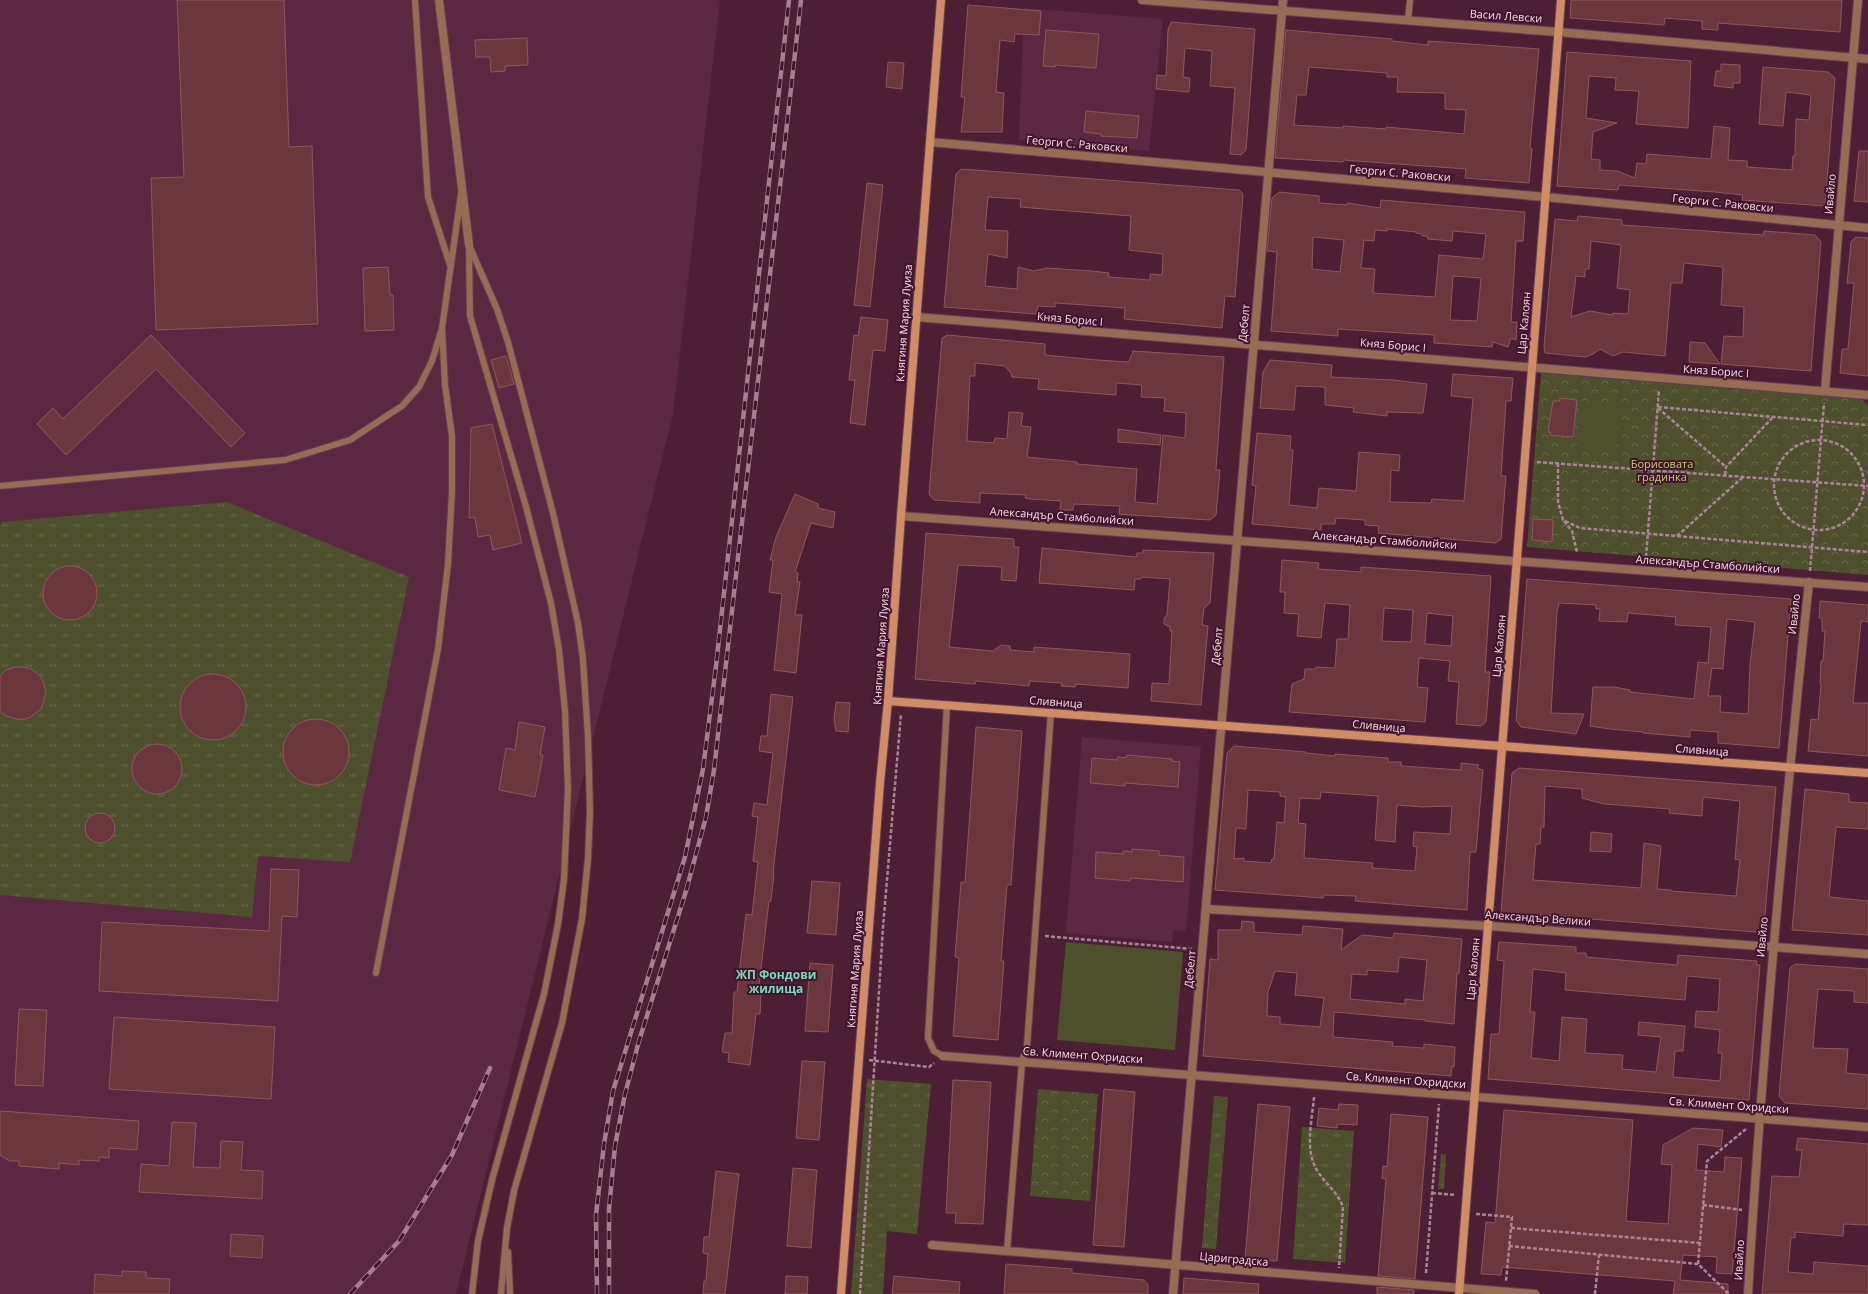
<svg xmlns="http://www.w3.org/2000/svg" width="1868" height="1294" viewBox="0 0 1868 1294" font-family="'Open Sans',sans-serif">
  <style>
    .built { fill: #5b2841 }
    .grass { fill: url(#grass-tufts) }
    .park { fill: url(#park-crowns) }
    .pitch { fill: #4e502d }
    .building { fill: #6b373f; stroke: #8e575e; fill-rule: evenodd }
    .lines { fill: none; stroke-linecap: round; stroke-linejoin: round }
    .lane-casing { stroke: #683d52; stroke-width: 8 }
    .street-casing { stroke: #683d52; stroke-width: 10 }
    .secondary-casing { stroke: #683d52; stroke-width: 10 }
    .path { stroke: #aa8596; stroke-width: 2.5; stroke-dasharray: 4 2; stroke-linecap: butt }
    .lane { stroke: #976c54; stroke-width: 6 }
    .street { stroke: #976c54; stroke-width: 8 }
    .secondary { stroke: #d08c65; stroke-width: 8 }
    .rail-casing { stroke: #a47f90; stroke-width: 4.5 }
    .rail { stroke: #40152b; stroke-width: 3; stroke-dasharray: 9; stroke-linecap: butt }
    .labels { text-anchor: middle; stroke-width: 4; stroke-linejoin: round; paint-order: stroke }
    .street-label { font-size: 11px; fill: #fadce8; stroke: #40152b }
    .park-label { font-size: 11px; fill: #c6ca6e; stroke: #40152b }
    .neighbourhood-label { font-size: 12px; font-weight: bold; fill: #7cd9bb; stroke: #40152b }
  </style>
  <defs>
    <pattern id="grass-tufts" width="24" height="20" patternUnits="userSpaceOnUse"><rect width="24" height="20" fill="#4e502d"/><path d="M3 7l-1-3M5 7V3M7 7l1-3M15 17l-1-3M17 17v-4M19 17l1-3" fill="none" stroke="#68694b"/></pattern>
    <pattern id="park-crowns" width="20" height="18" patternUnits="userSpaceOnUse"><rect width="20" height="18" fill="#4e502d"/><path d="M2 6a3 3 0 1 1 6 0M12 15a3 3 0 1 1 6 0" fill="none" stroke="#68694b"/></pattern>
  </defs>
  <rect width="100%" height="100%" fill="#4c1f35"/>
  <!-- built -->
  <g class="built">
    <path d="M0 0H720L673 414 456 1294H0Z"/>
    <path d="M1024 8 1163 19 1149 151 1019 140Z"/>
    <path d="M1082 737 1201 747 1186 931 1174 930 1172 942 1066 933Z"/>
  </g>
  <!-- grass -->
  <g class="grass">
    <path d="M227 502 409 577 350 862 258 856 252 917 0 895V525L2 522Z"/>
    <path d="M867 1079 931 1084 917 1234 887 1231 883 1294H851Z"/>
    <path d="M1214 1096 1228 1097 1216 1249 1202 1248Z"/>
    <path d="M1302 1127 1354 1131 1345 1263 1293 1259Z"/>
    <path d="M1441 1154H1446L1444 1189H1438Z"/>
  </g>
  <!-- park -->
  <g class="park">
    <path d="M1541 373 1861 399 1868 405V575L1527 547Z"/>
    <path d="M1038 1089 1098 1094 1090 1201 1030 1196Z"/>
  </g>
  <!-- pitch -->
  <g class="pitch">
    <path d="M1580 401 1619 403 1616 449 1577 447Z"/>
    <path d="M1066 942 1183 952 1175 1050 1057 1040Z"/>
  </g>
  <!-- building -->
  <g class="building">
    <path d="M177 0H284L289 147 312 146 318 324 156 330 151 178 184 177Z"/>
    <path d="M1571 0H1842L1840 32 1718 23V30L1702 29V21L1665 18 1664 25 1570 18Z"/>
    <path d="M968 5 1041 11 1039 35 1015 34 1014 42 1000 40 996 92 1004 93 1002 132H961L965 97H961Z"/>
    <path d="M1171 22 1255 29 1246 150 1241 155 1230 154 1235 88 1210 86 1212 51 1185 48 1183 77 1190 78 1189 92 1156 89 1157 75 1166 76 1168 30Z"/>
    <path d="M1046 30 1099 34 1096 68 1055 65V67L1043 66Z"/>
    <path d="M1286 30 1392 39V41L1428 45V41L1539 49 1530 148 1532 149 1529 183 1465 178 1466 169 1343 160V162L1275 158ZM1309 67 1387 73V77H1398L1397 92 1445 93V109L1466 110 1464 134 1386 127V129L1343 126V128L1294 125 1297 95H1306Z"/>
    <path d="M527 38 528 65 505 66V71L491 72 490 57H476L475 40Z"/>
    <path d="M1567 52 1691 61 1688 128 1636 124 1639 91 1615 90 1616 78 1589 76 1586 118 1617 123 1593 132 1591 159 1600 160V170L1617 171 1635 178 1637 163 1646 164 1647 154 1711 159 1714 126 1730 128 1728 160 1747 161V167L1792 170 1793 156H1795L1796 119 1809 120 1811 95 1786 92 1783 126 1759 124 1763 67 1828 72 1835 78 1825 206 1742 200 1743 195 1715 192 1619 185 1618 190 1557 186Z"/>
    <path d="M888 62 904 63 902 89 886 87Z"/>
    <path d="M1721 64 1740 65V83H1733V88L1714 86 1716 71H1721Z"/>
    <path d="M1086 111 1139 116 1137 138 1101 136V134L1084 132Z"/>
    <path d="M1859 151H1868V202L1854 201Z"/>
    <path d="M961 169 1239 190 1243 194 1235 297 1225 296 1222 328 1124 319 1125 308 1071 304 1055 303V307L1038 306 1036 314 944 307 956 174ZM988 197 1021 199 1020 207 1131 216 1129 250 1163 254 1162 275 1150 274V280L1108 277 1109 273 1091 271 1047 268 1034 271 1018 267 1017 289 985 286 988 254 1007 258 1008 231 985 230Z"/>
    <path d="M867 183 883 185 870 307 854 305Z"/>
    <path d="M1279 192 1319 196V203L1347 205V203L1380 208 1381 200 1525 212 1523 241H1516L1511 322H1517L1516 340 1511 338 1508 347 1493 342 1492 347 1434 343V335L1338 329V336L1271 331 1277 252 1267 251 1272 198ZM1387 229 1416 232V233L1422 234V236H1427L1428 239 1452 241 1453 231 1486 234 1483 259 1439 255 1435 297 1373 293 1375 269 1361 268 1364 240 1374 241 1375 230 1387 231ZM1313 237 1344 240 1340 272 1312 269ZM1453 276 1481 278 1477 321 1450 320Z"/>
    <path d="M1578 216 1622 220V225L1763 235 1764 231 1815 235 1821 242 1811 371 1721 364 1724 336 1743 337 1744 307 1721 305 1723 267 1684 263 1682 283H1671L1665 356 1623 352 1613 356 1600 349 1593 354 1585 357 1545 353 1544 347 1555 219 1577 221ZM1591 241 1621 245 1617 288 1630 290 1628 314 1613 313 1612 315 1590 311 1571 317 1576 276 1585 277V269H1589Z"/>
    <path d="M1856 237 1868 238V376L1840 373 1842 349H1848L1854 283H1847L1848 274 1851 242Z"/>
    <path d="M388 267 390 295H393L394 330 365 331 363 268Z"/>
    <path d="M861 317 888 320 885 351 873 350 865 425 850 423 855 380H849L854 335 858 336Z"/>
    <path d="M151 335 245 433 231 447 156 369 66 455 37 424 53 408 63 419Z"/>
    <path d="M947 335 1045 344V355L1097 360 1129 362 1133 351 1224 357 1216 470H1220L1216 515 1210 520 1132 515 1119 514 1120 506 1074 504 1073 510H1060L1061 501 1030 499 1025 498 1026 495 980 493V503L934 500 929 494 942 338ZM975 363 1005 366 1011 373 1012 377 1039 379 1038 389 1116 395V383L1142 385 1141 397 1165 398 1164 411 1186 413 1185 438 1163 435 1157 504 1135 502 1137 469 1077 464V462L1027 457 1031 427 1021 426 1023 413 1009 412 1007 439 995 438 994 443 967 441 970 376H975Z"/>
    <path d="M1690 342 1705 343 1720 364 1689 362Z"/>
    <path d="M506 356 514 384 499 388 491 360Z"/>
    <path d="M1270 360 1332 365 1331 377 1393 380 1427 384 1423 413 1387 412V416L1353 412 1354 408 1325 405V387L1296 386 1294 410 1260 408 1263 372Z"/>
    <path d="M1453 374 1513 378 1511 401H1506L1502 462 1501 476H1506L1501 539 1496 543 1378 533 1379 526 1365 525V520L1336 518 1335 524H1321V530L1252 524 1256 486 1252 485 1257 433 1291 436 1290 450H1293L1289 505 1317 508 1319 488 1356 491 1359 452 1400 455 1399 471 1391 470 1390 502 1431 503 1432 499 1464 501 1473 398 1451 396Z"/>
    <path d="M1560 398 1577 400 1573 437 1550 435 1551 432H1548L1553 401H1560Z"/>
    <path d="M492 424 522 543 493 550 490 535 478 537 475 517 469 518 471 428Z"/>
    <path d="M1118 429 1161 435 1160 445 1118 442Z"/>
    <path d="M795 494 818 504V508L835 512 833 528 811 523 795 572 798 573 797 582H800L795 615H802L796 673 774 670 782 594 769 592 773 560H770L776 537Z"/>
    <path d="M1533 519 1553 520 1552 542 1532 540Z"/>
    <path d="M926 533 1014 539V547H1019L1016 581 1001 580 1002 567 958 565 949 647 993 651 1001 645 1010 646V650L1034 652V647L1130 654 1128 688 1076 684 1075 687 1061 686 1062 683 1030 681 1029 686 976 681 975 684 915 679Z"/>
    <path d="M1042 548 1136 557 1137 553H1143V550L1214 553 1210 603 1204 608 1202 625 1208 626 1201 705 1151 701 1152 683 1169 684 1172 631H1170V627L1164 624V618L1167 615 1170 579 1142 577 1141 579H1135L1134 590 1039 583Z"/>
    <path d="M1282 560 1319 563 1318 569 1361 572V567L1491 576 1485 672H1490L1486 722 1481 726 1456 724 1459 682 1448 681 1450 661 1419 658 1417 687 1428 688 1425 722 1289 712 1292 684 1304 679 1305 669H1315L1316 667 1335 668 1337 639H1348L1350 605 1325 603 1321 638 1297 636 1299 614 1284 613 1285 592H1280ZM1384 608 1413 610 1411 642 1382 641ZM1427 613 1453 616 1451 646 1425 644Z"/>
    <circle cx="70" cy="593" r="27"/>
    <path d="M1527 579 1791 599 1779 748 1718 743V732L1690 730V737L1643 733V732L1610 729 1590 726 1593 687H1614L1630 690V692L1694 699 1698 662 1708 663 1711 627 1675 625 1676 617 1628 613 1627 622 1599 621 1600 609H1596V605L1559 603 1557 612 1551 713 1584 714 1576 734 1521 727 1516 720ZM1727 619 1755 622 1750 664 1748 714 1720 712 1721 696H1708L1712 668 1723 669Z"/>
    <path d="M1820 601 1868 605V622L1861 621 1853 703H1868V756L1808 751 1811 719 1818 720 1821 685 1820 684 1821 661H1823L1825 631H1822V618H1819Z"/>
    <path d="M15 667H24L33 670 40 676 44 684 46 693 41 709 29 718 21 720 6 716 0 711V676L6 670Z"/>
    <circle cx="213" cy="707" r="33"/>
    <path d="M771 694 793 697 773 873H774L771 901H769L758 994H761L760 1014H756L750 1065 728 1062 729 1053 722 1052 725 1033H732L734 992H737L746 914 752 915 758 862 753 861 758 817 752 816 754 803 767 805 773 753 759 751 761 736H767Z"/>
    <path d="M836 702 850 703 848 732 836 731 834 720Z"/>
    <circle cx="316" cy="752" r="33"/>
    <path d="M519 722 545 727 540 755H543L535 797 499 790 506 748 515 750Z"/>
    <path d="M976 727 1022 731 1011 885H1007L1001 961H1004L998 1040 953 1036 959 958 955 957 961 882H965Z"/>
    <circle cx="157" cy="769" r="25"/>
    <path d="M1234 746 1306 752V753L1335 756V754L1388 758V762H1401V766L1461 770V763L1479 765 1477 768 1483 770 1476 852H1470L1467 910 1355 901 1356 896 1324 895 1323 898 1215 890 1227 753ZM1248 790 1280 792V796L1286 797 1284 823 1277 822 1274 859H1272L1271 863 1244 861V858L1234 859 1236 828 1246 829ZM1321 792 1378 796 1375 840 1395 842 1397 805 1422 807 1452 806 1450 834 1414 832 1413 846 1417 847 1415 871 1372 868 1373 863 1304 858 1306 824 1298 823 1300 798 1320 799Z"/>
    <path d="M1127 755 1172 759V761L1180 762 1178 787 1125 783V786L1090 783 1092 758 1117 760 1118 757 1126 758Z"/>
    <path d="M1519 768 1776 787 1764 926 1756 932 1501 912 1512 773ZM1545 786 1582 789V798L1604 804 1670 809 1669 813 1702 816 1703 797 1740 801 1735 859 1740 860 1736 896 1671 891V890L1657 889 1661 846 1644 843 1641 888 1533 880 1536 844H1540L1541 827H1544Z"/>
    <path d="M1805 789 1849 794V802L1868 803V829L1836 827 1829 897 1868 901V935L1792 930Z"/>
    <circle cx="100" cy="828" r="15"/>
    <path d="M1591 832 1612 834 1611 852 1590 851Z"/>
    <path d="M1132 849 1159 851V855L1184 857 1183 882 1131 878 1130 881 1095 878 1096 852 1123 854V851L1132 852Z"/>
    <path d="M271 869 299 870 297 917 282 916 278 1001 99 991 102 922 269 931Z"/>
    <path d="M812 881 840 883 836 935 807 933Z"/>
    <path d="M1242 921 1254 922V932L1302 935 1303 926 1343 929 1341 950 1362 935 1393 938 1394 933 1462 939 1459 974 1457 973 1454 1024 1425 1021 1426 1020 1334 1012 1333 1037 1393 1042 1392 1046 1424 1048V1044L1455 1047 1454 1067 1452 1066 1451 1076 1203 1056 1210 959 1218 960V930H1241ZM1399 957 1427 960 1423 1001 1405 999V1004L1350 999 1352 974 1367 975V970L1398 972ZM1275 971 1297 973 1295 995 1324 998 1320 1027 1280 1024V1017L1267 1016 1268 992Z"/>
    <path d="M1499 942 1576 947V953H1586V957L1677 965 1678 955 1757 961 1756 965H1760L1749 1100 1488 1079 1491 1034H1499L1504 961 1497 960ZM1533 969 1566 973 1565 990 1685 1000 1687 976 1720 979 1718 1012 1696 1011 1695 1027 1720 1030 1718 1053H1722L1720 1081 1673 1077 1675 1051H1683L1685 1026 1639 1022 1638 1035 1661 1037 1656 1072 1622 1069 1623 1055 1585 1053 1587 1019 1562 1017 1559 1061 1531 1058 1535 1012H1530Z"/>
    <path d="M810 963 833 965 828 1032 805 1031Z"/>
    <path d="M1795 964 1868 969V1003L1854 1002V991L1818 989 1813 1048 1848 1049 1846 1073 1868 1075V1109L1785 1103 1779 1096 1790 968Z"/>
    <path d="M19 1009 47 1010 43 1086 15 1085Z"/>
    <path d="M114 1017 275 1027 271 1099 109 1089Z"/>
    <path d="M802 1061 825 1062 819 1140 796 1138Z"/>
    <path d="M953 1080 991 1082 983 1224 955 1223 956 1213H946Z"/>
    <path d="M1104 1089 1135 1092 1124 1247 1093 1245Z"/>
    <path d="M1258 1104 1290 1107 1277 1261 1245 1259Z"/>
    <path d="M1339 1104 1358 1105 1357 1125 1337 1124V1128L1317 1126 1319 1108 1338 1110Z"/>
    <path d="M1504 1110 1633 1120 1626 1221 1668 1224 1672 1165 1661 1164 1663 1145 1693 1128 1723 1130 1721 1147 1698 1144 1696 1170 1724 1172 1725 1157 1742 1158 1732 1274 1716 1273 1717 1257 1683 1255 1680 1280 1728 1284V1294H1673L1675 1281 1502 1267 1501 1275 1481 1274 1486 1222 1495 1223Z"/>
    <path d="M0 1111 139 1121 137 1150 109 1148V1158L99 1157V1161L79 1160V1165L59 1163V1169L19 1166V1161H10L0 1155Z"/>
    <path d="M1391 1114 1428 1117 1415 1279 1378 1276 1386 1179 1382 1178 1383 1166 1387 1167Z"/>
    <path d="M172 1122 196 1123 193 1167 220 1168 221 1141 243 1142 241 1170 263 1171 262 1199 139 1192 141 1164 169 1166Z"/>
    <path d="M1798 1138 1868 1144V1225L1844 1224 1843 1236 1795 1232V1238L1791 1237 1788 1272 1813 1274 1814 1262 1868 1266V1294H1762L1772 1176 1799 1177 1802 1150H1796Z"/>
    <path d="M793 1168 817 1170 811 1248 787 1246Z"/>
    <path d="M716 1171 739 1174 725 1294H703L704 1281H706L708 1254 703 1253 704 1237H709Z"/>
    <path d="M231 1234 263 1236 262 1258 230 1256Z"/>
    <path d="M1006 1264 1072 1269V1273L1144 1280 1148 1285V1294H1004Z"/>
    <path d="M122 1271 146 1272V1278L170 1279 169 1294H94L95 1274 122 1276Z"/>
    <path d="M786 1276 808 1277 807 1294H785Z"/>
    <path d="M894 1276 960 1282 959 1294H892Z"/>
    <path d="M1184 1278 1259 1284 1258 1294H1183Z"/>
    <path d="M1377 1287 1414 1290V1294H1377Z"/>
  </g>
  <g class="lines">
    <!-- lane casing -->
    <g class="lane-casing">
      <g id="lane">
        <path d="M415 0 428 197 450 265"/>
        <path d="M1408 20 1410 0"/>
        <path d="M469 245 497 309 508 342 553 513 578 623 583 660 588 737 590 811 588 859 582 919 562 1023 514 1191 507 1228 501 1294"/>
        <path d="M469 249 470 316 525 503 551 603 559 650 565 711 568 789 564 879 558 924 544 994 492 1180 478 1241 472 1294"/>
        <path d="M0 486 285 460 350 440 402 406 419 387 432 361 442 328 461 194"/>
        <path d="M376 973 438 649 448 564 452 492V436L445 385 442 328"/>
        <path d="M943 1056 934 1051 928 1038 947 705"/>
        <path d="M1007 1251 1022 1062 1027 1046 1051 712"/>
        <path d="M508 1252 510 1294"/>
      </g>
    </g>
    <!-- street casing -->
    <g class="street-casing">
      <g id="street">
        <path d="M439 0 469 245"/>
        <path d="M1142 0 1558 32 1868 59"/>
        <path d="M930 142 1545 197 1868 228"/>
        <path d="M916 317 1868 395"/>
        <path d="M1825 390 1858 0"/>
        <path d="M901 516 1868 587"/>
        <path d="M1206 909 1488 926 1868 954"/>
        <path d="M943 1056 1868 1127"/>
        <path d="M932 1245 1535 1294"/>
        <path d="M1173 1294 1283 0"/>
        <path d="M1748 1294C1762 1056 1784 819 1809 582"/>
      </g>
    </g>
    <!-- secondary casing -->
    <g class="secondary-casing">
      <g id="secondary">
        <path d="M888 701 1868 773"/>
        <path d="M841 1294 880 783 888 701 901 516 941 0"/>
        <path d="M1459 1294 1561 0"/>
      </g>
    </g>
    <!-- path -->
    <g class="path">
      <path d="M1658 407 1868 425"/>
      <path d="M1658 408 1726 467"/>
      <circle cx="1819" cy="485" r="45"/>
      <path d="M1537 462 1868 486"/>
      <path d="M1558 463V502L1563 520 1580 528 1868 552"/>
      <path d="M1725 475 1726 467 1773 417"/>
      <path d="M1564 521 1572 531 1577 552"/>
      <path d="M1677 536 1743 477"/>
      <path d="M1646 557 1659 390"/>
      <path d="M1810 571 1824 403"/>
      <path d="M1045 936 1192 949"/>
      <path d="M869 1060 929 1067 934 1063"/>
      <path d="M1314 1097C1312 1121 1304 1151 1318 1172 1326 1184 1338 1193 1343 1207L1339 1268"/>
      <path d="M1432 1193 1456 1195"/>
      <path d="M1703 1205 1742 1210"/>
      <path d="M1476 1214 1512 1217 1506 1281"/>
      <path d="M1511 1228 1700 1243"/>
      <path d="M1509 1246 1698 1264 1729 1294"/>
      <path d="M1698 1264 1707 1161 1746 1129"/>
      <path d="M1426 1273 1439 1104"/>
      <path d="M860 1294 883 927 901 714"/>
      <path d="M1595 1294 1599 1255"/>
    </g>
    <!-- lane -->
    <use href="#lane" class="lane"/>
    <!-- street -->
    <use href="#street" class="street"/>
    <!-- secondary -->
    <use href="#secondary" class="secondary"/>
    <!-- rail casing -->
    <g class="rail-casing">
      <g id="rail">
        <path d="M350 1294 399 1241 452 1155 490 1068"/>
        <path d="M597 1294 596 1215 604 1144 613 1091 685 857 703 769 716 666 789 0"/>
        <path d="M609 1294V1209L615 1146 625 1094 639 1041 686 891 706 817 714 770 801 0"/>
      </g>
    </g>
    <!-- rail -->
    <use href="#rail" class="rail"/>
  </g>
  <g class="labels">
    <!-- street labels -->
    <g class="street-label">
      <text transform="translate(1506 16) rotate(4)" y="4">Васил Левски</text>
      <text transform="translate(1077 144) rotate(5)" y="4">Георги С. Раковски</text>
      <text transform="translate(1400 173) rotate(5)" y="4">Георги С. Раковски</text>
      <text transform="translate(1830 194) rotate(-85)" y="4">Ивайло</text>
      <text transform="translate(1723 203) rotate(6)" y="4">Георги С. Раковски</text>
      <text transform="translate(1070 319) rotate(5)" y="4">Княз Борис I</text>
      <text transform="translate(904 323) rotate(-86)" y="4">Княгиня Мария Луиза</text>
      <text transform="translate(1244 323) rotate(-85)" y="4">Дебелт</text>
      <text transform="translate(1524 323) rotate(-85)" y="4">Цар Калоян</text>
      <text transform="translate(1393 345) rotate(5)" y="4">Княз Борис I</text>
      <text transform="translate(1716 371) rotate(4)" y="4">Княз Борис I</text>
      <text transform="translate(1062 516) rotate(4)" y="4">Александър Стамболийски</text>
      <text transform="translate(1385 540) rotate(4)" y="4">Александър Стамболийски</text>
      <text transform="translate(1708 564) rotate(4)" y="4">Александър Стамболийски</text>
      <text transform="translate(1794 614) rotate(-84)" y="4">Ивайло</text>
      <text transform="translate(881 646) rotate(-86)" y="4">Княгиня Мария Луиза</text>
      <text transform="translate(1217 646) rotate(-85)" y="4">Дебелт</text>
      <text transform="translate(1499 646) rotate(-85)" y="4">Цар Калоян</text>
      <text transform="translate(1056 702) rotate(4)" y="4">Сливница</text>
      <text transform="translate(1379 726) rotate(5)" y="4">Сливница</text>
      <text transform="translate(1702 750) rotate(4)" y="4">Сливница</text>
      <text transform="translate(1538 918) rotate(4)" y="4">Александър Велики</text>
      <text transform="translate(1762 937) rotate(-85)" y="4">Ивайло</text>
      <text transform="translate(855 969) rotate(-86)" y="4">Княгиня Мария Луиза</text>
      <text transform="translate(1190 969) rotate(-85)" y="4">Дебелт</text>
      <text transform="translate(1473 969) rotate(-85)" y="4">Цар Калоян</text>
      <text transform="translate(1083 1055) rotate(4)" y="4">Св. Климент Охридски</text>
      <text transform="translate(1406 1080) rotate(4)" y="4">Св. Климент Охридски</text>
      <text transform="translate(1729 1105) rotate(4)" y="4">Св. Климент Охридски</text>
      <text transform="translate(1234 1259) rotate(5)" y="4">Цариградска</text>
      <text transform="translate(1739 1260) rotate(-87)" y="4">Ивайло</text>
    </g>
    <!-- park labels -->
    <g class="park-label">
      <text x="1662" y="468">Борисовата<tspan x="1662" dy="13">градинка</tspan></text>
    </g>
    <!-- neighbourhood labels -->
    <g class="neighbourhood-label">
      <text x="776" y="979">ЖП Фондови<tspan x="776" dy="14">жилища</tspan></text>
    </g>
  </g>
</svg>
